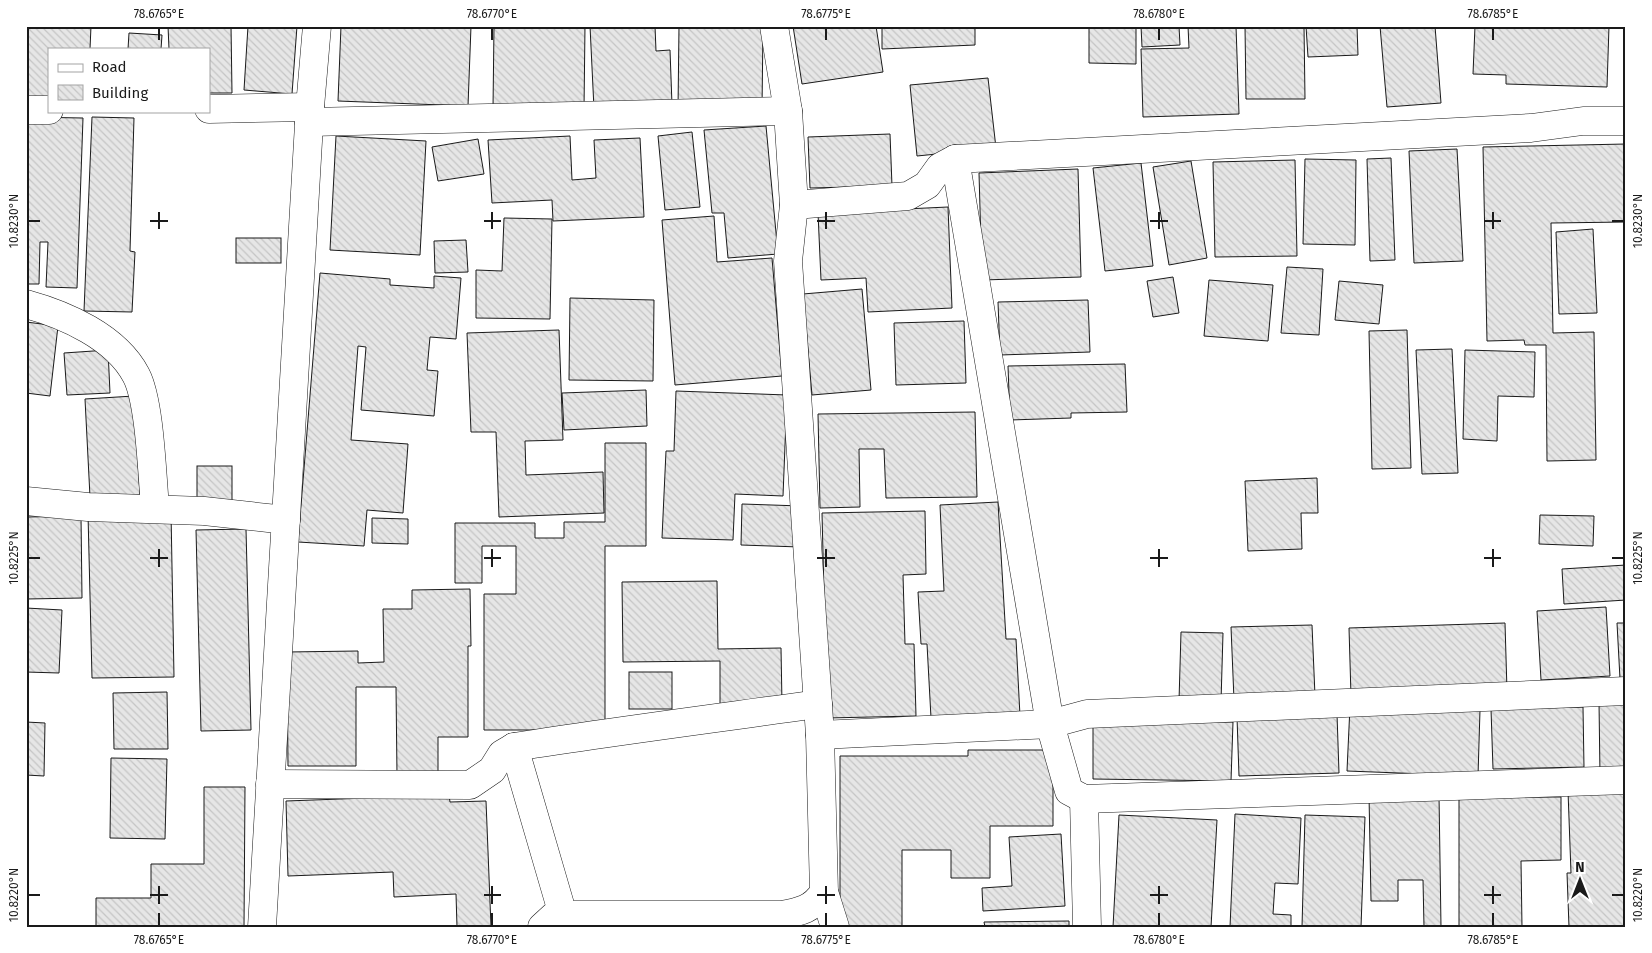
<svg xmlns="http://www.w3.org/2000/svg" width="1652" height="953" viewBox="0 0 1652 953" font-family="'Fira Sans',sans-serif">
  <style>
    .building { fill: url(#building-back-hatch); stroke: #1a1a1a }
    .lines { fill: none; stroke-linecap: round; stroke-linejoin: round }
    .minor-casing { stroke: #1a1a1a; stroke-width: 29 }
    .minor { stroke: #fff; stroke-width: 28 }
    .ticks { fill: none; stroke: #1a1a1a; stroke-width: 2 }
    .neatline { fill: none; stroke: #1a1a1a; stroke-width: 2 }
    .ticks-label { font-size: 12px; text-anchor: middle; fill: #1a1a1a }
  </style>
  <defs>
    <pattern id="building-back-hatch" width="6" height="6" patternUnits="userSpaceOnUse" patternTransform="scale(1.25)"><rect width="6" height="6" fill="#e6e6e6"/><path d="M-1 5l2 2M0 0l6 6M5-1l2 2" fill="none" stroke="#c5c5c5"/></pattern>
  </defs>
  <rect width="100%" height="100%" fill="#fff"/>
  <!-- building -->
  <g class="building">
    <path d="M26 26H91L90 49H49V98H26Z"/>
    <path d="M168 26H231L232 93H209V49H169Z"/>
    <path d="M248 26H297L292 94 244 90Z"/>
    <path d="M341 26H471L468 106 338 101Z"/>
    <path d="M494 26H585L584 109 493 108Z"/>
    <path d="M590 26H655L656 51 670 50 672 105 594 109Z"/>
    <path d="M679 26H763L762 109H678Z"/>
    <path d="M793 26H876L883 72 802 84Z"/>
    <path d="M882 26H975V45L882 49Z"/>
    <path d="M1089 26H1136V64L1089 63Z"/>
    <path d="M1141 26H1179L1180 45 1142 47Z"/>
    <path d="M1188 26H1236L1239 114 1143 117 1141 49 1189 48Z"/>
    <path d="M1245 26H1304L1305 99H1246Z"/>
    <path d="M1306 26H1357L1358 55 1308 57Z"/>
    <path d="M1380 26H1435L1441 103 1387 107Z"/>
    <path d="M1475 26H1609L1607 87 1506 84V75L1473 74Z"/>
    <path d="M129 33 162 35 161 49H128Z"/>
    <path d="M988 78 996 148 917 156 910 85Z"/>
    <path d="M26 117 83 118 77 288 46 287 48 242H40L39 284H26Z"/>
    <path d="M92 117 134 118 130 251 135 252 132 312 84 311Z"/>
    <path d="M766 126 778 254 728 258 724 213H712L704 130Z"/>
    <path d="M692 132 700 207 665 210 658 136Z"/>
    <path d="M890 134 892 186 810 188 808 137Z"/>
    <path d="M336 136 426 141 420 255 330 250Z"/>
    <path d="M570 136 572 180 596 178 594 140 640 138 644 217 553 221 552 200 492 203 488 140Z"/>
    <path d="M478 139 484 174 438 181 432 147Z"/>
    <path d="M1626 144V222L1551 223 1553 333 1594 332 1596 460 1547 461 1546 345H1525L1524 340 1487 341 1483 147Z"/>
    <path d="M1457 149 1463 261 1414 263 1409 151Z"/>
    <path d="M1391 158 1395 260 1370 261 1367 159Z"/>
    <path d="M1305 159 1356 160 1355 245 1303 244Z"/>
    <path d="M1295 160 1297 256 1215 257 1213 162Z"/>
    <path d="M1191 161 1207 258 1169 265 1153 167Z"/>
    <path d="M1141 163 1153 266 1105 271 1093 168Z"/>
    <path d="M1078 169 1081 277 982 280 979 173Z"/>
    <path d="M948 207 952 308 868 312 866 278 821 280 818 213Z"/>
    <path d="M714 216 717 262 772 258 782 376 675 385 662 220Z"/>
    <path d="M504 218 552 219 550 319 476 318V270L502 271Z"/>
    <path d="M1593 229 1597 313 1559 314 1556 232Z"/>
    <rect x="236" y="238" width="45" height="25"/>
    <path d="M466 240 468 272 435 273 434 241Z"/>
    <path d="M1287 267 1323 269 1319 335 1281 333Z"/>
    <path d="M320 273 390 279V285L434 288V276L461 278 456 339 430 337 427 370 438 371 434 416 361 410 366 347 358 346 351 440 408 444 403 513 367 510 364 546 298 542Z"/>
    <path d="M1173 277 1179 313 1153 317 1147 281Z"/>
    <path d="M1209 280 1273 285 1268 341 1204 336Z"/>
    <path d="M1339 281 1383 285 1379 324 1335 320Z"/>
    <path d="M862 289 871 390 812 395 803 294Z"/>
    <path d="M570 298 654 300 653 381 569 380Z"/>
    <path d="M1088 300 1090 352 1000 355 998 302Z"/>
    <path d="M964 321 966 383 896 385 894 323Z"/>
    <path d="M26 322 58 326 50 396 26 393Z"/>
    <path d="M559 330 563 440 525 441 526 475 603 472 604 513 499 517 496 432H471L467 333Z"/>
    <path d="M1407 330 1411 468 1372 469 1369 331Z"/>
    <path d="M1452 349 1458 473 1422 474 1416 350Z"/>
    <path d="M108 350 110 393 67 395 64 353Z"/>
    <path d="M1465 350 1535 352 1534 397 1498 396 1497 441 1463 439Z"/>
    <path d="M1125 364 1127 412 1071 413V418L1010 420 1008 366Z"/>
    <path d="M646 390 647 426 564 430 562 393Z"/>
    <path d="M676 391 787 395 783 496 735 494 733 540 662 538 666 451H674Z"/>
    <path d="M134 396 140 495 90 497 85 399Z"/>
    <path d="M975 412 977 497 886 498 884 449H859L860 507 820 508 818 414Z"/>
    <path d="M605 443H646V546H605V730H484V594H516V546H482V583H455V523H535V538H564V522H605Z"/>
    <rect x="197" y="466" width="35" height="39"/>
    <path d="M1317 478 1318 513H1301L1302 549 1248 551 1245 481Z"/>
    <path d="M998 502 1006 639H1016L1020 716 931 718 927 644H921L918 592 944 591 940 505Z"/>
    <path d="M742 504 801 506 800 547 741 545Z"/>
    <path d="M925 511 926 574 903 575 905 644H914L916 716 827 718 822 513Z"/>
    <path d="M171 512 174 677 92 678 88 514Z"/>
    <path d="M1540 515 1594 516 1593 546 1539 544Z"/>
    <path d="M81 516 82 598 26 599V517Z"/>
    <path d="M372 518 408 519V544L372 543Z"/>
    <path d="M246 529 251 730 201 731 196 530Z"/>
    <path d="M1626 565V600L1564 604 1562 569Z"/>
    <path d="M717 581 718 649 781 648 782 704H720V661L623 662 622 582Z"/>
    <path d="M470 589 471 646H468V737H438V776H397L396 687H356V766H288L287 652 358 651V663L384 662 383 609H412V590Z"/>
    <path d="M1606 607 1610 676 1541 680 1537 611Z"/>
    <path d="M26 608 62 610 59 673 26 672Z"/>
    <path d="M1505 623 1507 691 1351 696 1349 628Z"/>
    <path d="M1617 623H1626V678L1620 679Z"/>
    <path d="M1312 625 1315 696 1234 700 1231 627Z"/>
    <path d="M1181 632 1223 633 1221 702 1179 701Z"/>
    <rect x="629" y="672" width="43" height="37"/>
    <path d="M167 692 168 749H114L113 693Z"/>
    <path d="M1599 702H1626V775L1600 776Z"/>
    <path d="M1350 706 1480 710 1478 776 1347 771Z"/>
    <path d="M1583 707 1584 767 1493 769 1491 709Z"/>
    <path d="M1337 714 1339 773 1239 776 1237 717Z"/>
    <path d="M1093 720 1233 722 1231 781 1093 779Z"/>
    <path d="M26 722 45 723 44 776 26 775Z"/>
    <path d="M968 750H1053V826H990V878H951V850H902V927H840V756H968Z"/>
    <path d="M111 758 167 759 165 839 110 838Z"/>
    <path d="M204 787H245L244 927H96V898H151V864H204Z"/>
    <path d="M1626 789V927H1569L1567 873H1571L1568 791Z"/>
    <path d="M449 795 450 802 486 801 491 927H457L456 894 394 897 393 872 288 876 286 801Z"/>
    <path d="M1369 795H1439L1441 927H1424L1423 880H1398V901H1371Z"/>
    <path d="M1459 797H1561V860L1521 861 1522 927H1459Z"/>
    <path d="M1235 814 1301 818 1298 884 1275 883 1273 914 1291 915V927H1230Z"/>
    <path d="M1119 815 1217 820 1211 927H1113Z"/>
    <path d="M1305 815 1365 817 1361 927H1302Z"/>
    <path d="M1061 834 1065 906 983 911 982 888 1012 886 1009 837Z"/>
    <path d="M1069 921V927H985L984 922Z"/>
  </g>
  <g class="lines">
    <!-- minor casing -->
    <g class="minor-casing">
      <g id="minor">
        <path d="M209 109 310 107"/>
        <path d="M26 110H49"/>
        <path d="M309 122 788 111"/>
        <path d="M955 159 1050 724 1069 791 1084 799 1626 780"/>
        <path d="M794 205 908 196 927 185 940 167 955 159 1531 128 1583 121H1626"/>
        <path d="M26 304C66 315 116 337 136 375 150 401 152 475 155 507"/>
        <path d="M26 501 88 507 204 511 286 520"/>
        <path d="M820 735 1050 724 1087 714 1626 691"/>
        <path d="M514 747 563 915"/>
        <path d="M270 784 470 785 492 770 502 754 514 747C615 731 717 718 818 704"/>
        <path d="M1084 799 1087 927"/>
        <path d="M824 892 835 927"/>
        <path d="M262 927 310 107 317 26"/>
        <path d="M542 927 554 916 563 915H781C800 912 813 909 824 892L820 735 788 261 794 205 788 111 774 26"/>
      </g>
    </g>
    <!-- minor -->
    <use href="#minor" class="minor"/>
  </g>
  <!-- ticks -->
  <path class="ticks" d="M159 28V40M492 28V40M826 28V40M1159 28V40M1493 28V40M159 212V229M492 212V229M826 212V229M1159 212V229M1493 212V229M28 221H40M150 221H168M484 221H501M817 221H835M1150 221H1168M1484 221H1501M1612 221H1624M159 549V567M492 549V567M826 549V567M1159 549V567M1493 549V567M28 558H40M150 558H168M484 558H501M817 558H835M1150 558H1168M1484 558H1501M1612 558H1624M159 886V904M492 886V904M826 886V904M1159 886V904M1493 886V904M28 895H40M150 895H168M484 895H501M817 895H835M1150 895H1168M1484 895H1501M1612 895H1624M159 913V926M492 913V926M826 913V926M1159 913V926M1493 913V926"/>
  <!-- border -->
  <rect width="1652" height="953" fill="none" stroke="#ffffff" stroke-width="55"/>
  <!-- legend -->
  <rect x="48" y="48" width="162" height="65" fill="#ffffff" stroke="#a3a3a3"/>
  <rect x="58" y="64" width="25" height="8" fill="#ffffff" stroke="#a3a3a3"/>
  <text x="92" y="72" font-size="15" fill="#1a1a1a">Road</text>
  <rect x="58" y="85" width="25" height="15" fill="url(#building-back-hatch)" stroke="#a3a3a3"/>
  <text x="92" y="98" font-size="15" fill="#1a1a1a">Building</text>
  <!-- north arrow -->
  <g transform="translate(1580 880)" stroke="#ffffff" stroke-width="4" paint-order="stroke">
  <path d="M0-4L9 19L0 12L-9 19Z" fill="#1a1a1a"/>
  <text y="-8" font-size="14" font-weight="bold" text-anchor="middle" fill="#1a1a1a">N</text>
  </g>
  <rect x="28" y="28" width="1596" height="898" class="neatline"/>
  <g class="ticks-label">
    <text x="159" y="18">78.6765°E</text>
    <text x="492" y="18">78.6770°E</text>
    <text x="826" y="18">78.6775°E</text>
    <text x="1159" y="18">78.6780°E</text>
    <text x="1493" y="18">78.6785°E</text>
    <text transform="translate(14 221) rotate(-90)" y="4">10.8230°N</text>
    <text transform="translate(1638 221) rotate(-90)" y="4">10.8230°N</text>
    <text transform="translate(14 558) rotate(-90)" y="4">10.8225°N</text>
    <text transform="translate(1638 558) rotate(-90)" y="4">10.8225°N</text>
    <text transform="translate(14 895) rotate(-90)" y="4">10.8220°N</text>
    <text transform="translate(1638 895) rotate(-90)" y="4">10.8220°N</text>
    <text x="159" y="944">78.6765°E</text>
    <text x="492" y="944">78.6770°E</text>
    <text x="826" y="944">78.6775°E</text>
    <text x="1159" y="944">78.6780°E</text>
    <text x="1493" y="944">78.6785°E</text>
  </g>
</svg>
